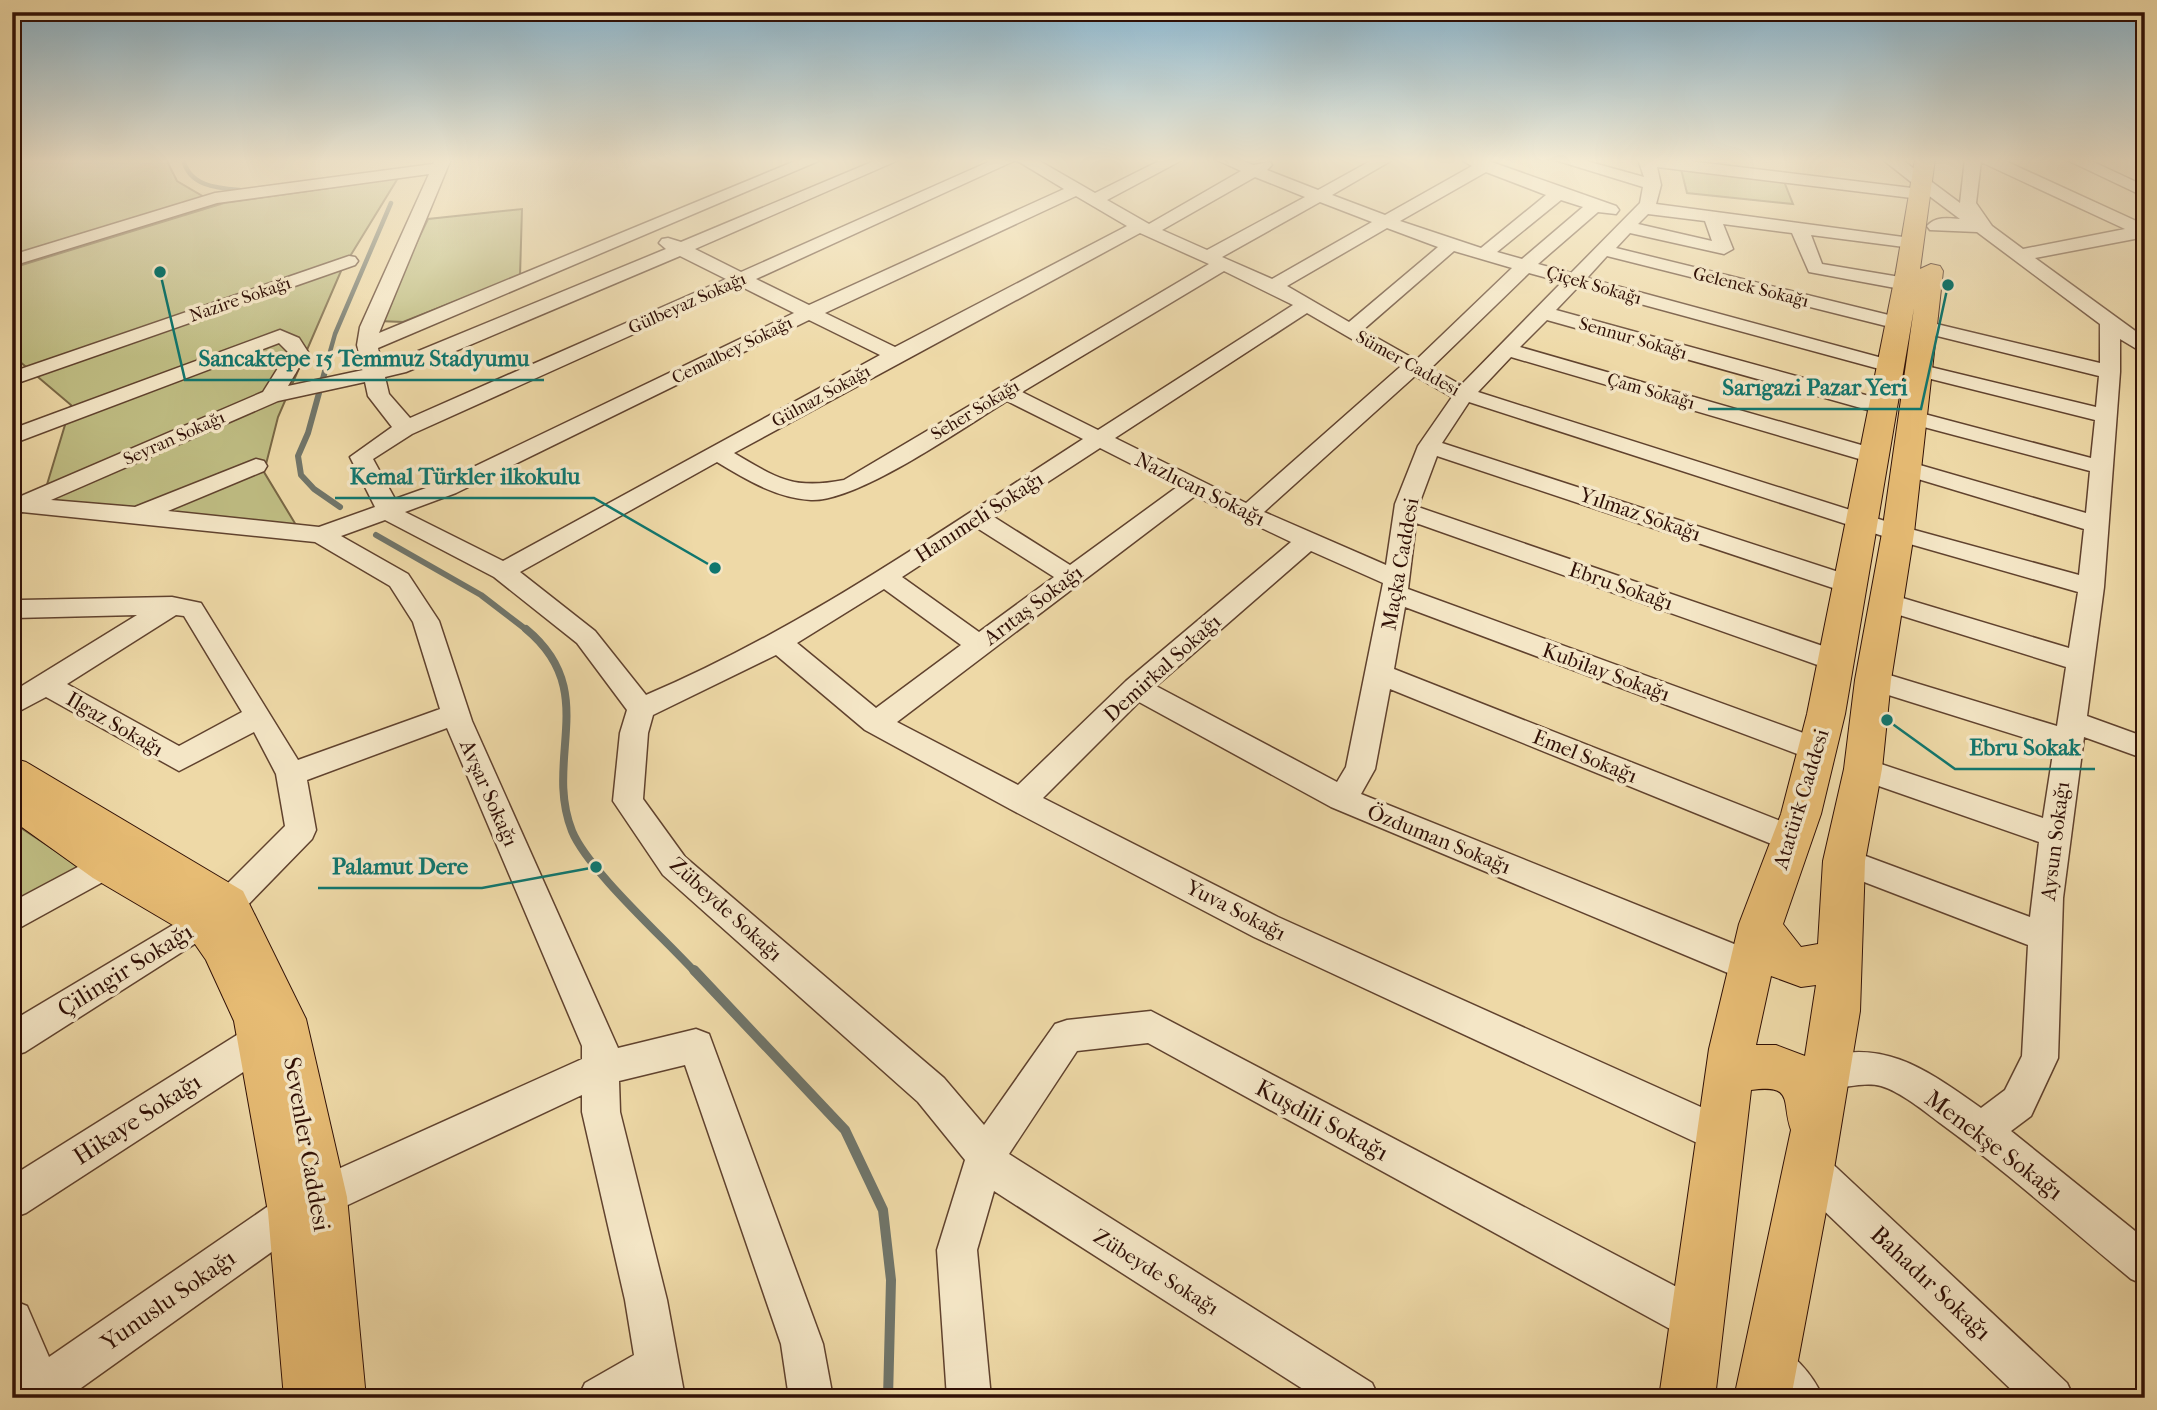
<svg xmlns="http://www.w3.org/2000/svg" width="2157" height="1410" viewBox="0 0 2157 1410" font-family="'IM FELL French Canon',serif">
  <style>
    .green { fill: #bfbd83; stroke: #786644; stroke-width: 2 }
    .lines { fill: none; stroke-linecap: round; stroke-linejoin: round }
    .stream-far3 { stroke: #70756a; stroke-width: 4.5 }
    .stream-far2 { stroke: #70756a; stroke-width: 6 }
    .stream-far1 { stroke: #70756a; stroke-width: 8 }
    .stream { stroke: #70756a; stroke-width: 10 }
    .minor-casing { stroke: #60422e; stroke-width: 3 }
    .major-casing { stroke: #301006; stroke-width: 2 }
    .minor { fill: #f4e6c6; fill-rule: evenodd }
    .major { fill: #e7bc74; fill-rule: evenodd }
    .labels { text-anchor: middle; stroke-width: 7; stroke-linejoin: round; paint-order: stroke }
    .far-street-label { font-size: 18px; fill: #301006; stroke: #f4e6c6 }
    .street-label { font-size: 21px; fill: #301006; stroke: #f4e6c6 }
    .near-street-label { font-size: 24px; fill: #301006; stroke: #f4e6c6 }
    .leader { fill: none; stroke: #0f766e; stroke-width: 2.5 }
    .callout-dot { fill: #0f766e; stroke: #f4e6c6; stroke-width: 2.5 }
    .callout-label { font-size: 23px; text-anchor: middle; font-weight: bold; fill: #0f766e; stroke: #f4e6c6; stroke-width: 7; stroke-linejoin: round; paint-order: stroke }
  </style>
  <rect width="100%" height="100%" fill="#eed9a7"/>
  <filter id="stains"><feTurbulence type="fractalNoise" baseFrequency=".00286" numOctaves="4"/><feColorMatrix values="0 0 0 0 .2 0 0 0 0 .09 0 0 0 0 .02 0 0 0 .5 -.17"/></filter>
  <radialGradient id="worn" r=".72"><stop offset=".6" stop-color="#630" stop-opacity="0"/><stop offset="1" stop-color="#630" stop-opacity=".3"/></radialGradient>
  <!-- green -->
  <g class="green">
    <path d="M28 159H166L177 181 204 197 12 255V164Z"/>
    <path d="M1681 169 1783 179 1793 204 1687 193Z"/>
    <path d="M398 178 341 271 278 417 264 472 296 525 42 501 71 405 12 355V268L224 203Z"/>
    <path d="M522 209 520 276 403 322 379 321 428 219Z"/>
    <path d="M12 822 80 867 12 904Z"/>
  </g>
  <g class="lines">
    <!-- stream-far3 -->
    <g class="stream-far3">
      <path d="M183 159C189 186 216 188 240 190"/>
      <path d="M326 366 335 334 391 203"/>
    </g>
    <!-- stream-far2 -->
    <g class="stream-far2">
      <path d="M327 364 308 433 298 456 301 475 314 489 340 507"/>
      <path d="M376 535 481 595 528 631"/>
    </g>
    <!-- stream-far1 -->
    <path class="stream-far1" d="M526 629C601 691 543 758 572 831 588 870 664 938 695 972"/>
    <!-- stream -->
    <path class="stream" d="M694 970 845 1130 883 1210 891 1280 888 1398"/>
    <!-- minor casing -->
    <g class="minor-casing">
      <g id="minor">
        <path d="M435 159H451L379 333 800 159H823L378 348 382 366 666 249 659 243 662 239 668 238 681 242 879 159H901L695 249 741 272 995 159H1036L1095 193 1163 159H1184L1107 200 1149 224 1241 171 1215 159H1238L1253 165 1270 162 1272 165 1267 170 1318 190 1374 159H1394L1332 195 1385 215 1472 166 1460 159H1483L1616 206 1619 210 1616 214 1598 212 1538 264 1571 273 1640 203 1643 187 1552 159H1579L1644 177 1638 159H1672L1920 189 1882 159H1901L1960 203 1965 159H2001L2145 225V237L2035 258 2145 338V354L2120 339V372L2104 587 2087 716 2145 737V759L2084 737 2063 898 2058 1058 2031 1116 2011 1131 2145 1239V1285L2131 1279C2068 1227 2006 1171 1940 1123 1924 1111 1901 1092 1881 1086 1858 1080 1835 1094 1813 1085L1808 1073 1813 1061C1881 1035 1927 1070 1981 1108L2005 1090 2022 1056 2028 945 1833 870 1828 861 1833 852 1844 848 2030 917 2039 842 1853 777 1848 769 1853 761 1863 758 2043 818 2054 747 1863 687 1859 680 1863 673 1873 670 2057 726 2066 667 1877 608 1873 602 1877 596 1886 593 2069 648 2078 592 1889 538 1469 402 1442 443 1860 579 1864 585 1860 591 1851 593 1842 591 1437 456 1418 507 1846 654 1850 661 1846 668 1836 671 1826 668 1416 523 1408 589 1828 742 1832 750 1828 758 1818 761 1808 758 1405 607 1394 669 1801 829 1805 838 1801 847 1790 851 1779 847 1390 689 1375 769 1361 794 1764 956 1769 967 1764 978 1752 982 1740 978 1331 807 1139 702 1043 798 1278 917 1732 1121 1738 1134 1732 1147 1719 1152 1706 1147 1254 937 1010 809 865 730 776 655 653 715 648 733 643 799 685 857 944 1078 984 1125 1055 1024 1067 1020 1151 1011 1711 1305 1717 1320 1711 1335 1696 1341 1681 1335 1148 1043 1077 1051 1009 1154 1372 1383 1379 1398H1317L994 1191 977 1250 991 1398H947L937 1250 965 1160 918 1102 663 875 613 801 620 733 627 710 577 643 494 577 385 520 341 536 408 574 439 621 472 721 618 1048 696 1029 709 1034 823 1344 833 1398H789L781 1344 685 1065 619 1081 620 1112 667 1300 685 1398H578L585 1383 634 1355 625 1300 582 1112V1095L335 1211 321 1216 313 1213 308 1226 67 1398H23L12 1372V1300L27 1306 49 1357 280 1198 294 1192 302 1196 307 1183 582 1059V1046L447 728 307 780 316 830 312 839 239 914 228 918 217 914 212 904 217 894 285 826 276 774 254 732 179 771 46 697 12 715V692L137 615 14 618 12 597 21 600 172 597 201 603 298 760 440 709 413 622 390 586 315 542 22 512 12 515V500L263 392 288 352 279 343 12 444V429L280 330 299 338 308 352 288 386 363 370 357 345 360 327 429 174 217 203 12 266V255L215 193 433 164ZM1016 160 1064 189 809 305 756 279ZM1981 161V162L2125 229 2023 249 1992 226 1976 203ZM1657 167 1920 199 1928 195 1960 219C1949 218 1935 216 1927 226L1930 230 1977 232 2100 324V363L1924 321 1914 327 1917 331 2099 376 2096 407 1918 364 1908 370 1911 374 2095 420 2091 458 1913 411 1902 417 1905 422 2090 471 2086 513 1906 461 1895 468 1898 473 2084 529 2079 575 1907 528 1478 392 1511 357 1866 461H1882L1885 456 1882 451 1520 347 1547 320 1875 412H1891L1894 407 1891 402 1556 310 1578 287 1883 370H1897L1900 366 1897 362 1587 278 1607 256 1898 329 1908 323 1905 319 1616 248 1630 233 1724 254 1733 249 1723 224 1792 233 1809 272 1906 290 1915 284 1906 278 1822 264 1811 235 1912 248 1918 247 1921 243 1918 239 1656 204 1661 185ZM1486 172 1546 195 1481 248 1400 221ZM1255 177 1305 197 1207 250 1162 230ZM1076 196 1127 226 895 347 825 313ZM1561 200 1583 207 1522 259 1497 252ZM1320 202 1372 222 1272 279 1222 257ZM1648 214 1705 221 1712 241 1638 224ZM1387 228 1438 247 1349 322 1287 286ZM1140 233 1209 264 844 480C792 490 777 478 734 453ZM1454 251 1512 268 1416 360 1363 330ZM680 256 726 279 410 418 389 394 385 377 406 372ZM1224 271 1293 305 1098 430 1022 392ZM1529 273 1562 282 1461 385 1431 368ZM740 286 794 313 440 483 395 499 373 459 412 434ZM1307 313 1400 367 1246 503 1115 438ZM809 320 880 355 503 561 405 512 456 493ZM1415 376 1452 397 1418 446 1395 504 1386 565 1264 512ZM365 382 368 396 392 427 350 457 375 507 319 527 168 511 264 471 267 466 264 461 256 459 135 507 51 500 278 401ZM1007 401 1083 439C941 530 802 629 646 695L595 631 520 572 717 462C747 480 776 498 811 500 858 502 964 427 1007 401ZM1100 448 1177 487 1070 565 994 517ZM1195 496 1291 542 1126 681 1018 785 897 722ZM977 528 1054 577 979 632 902 577ZM1311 551 1383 583 1346 767 1337 782 1156 686ZM884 589 961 645 876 708 797 643ZM176 615 184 616 242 712 179 746 67 684Z"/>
        <path d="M2065 159H2087L2145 186V197Z"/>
        <path d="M349 256 355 257 358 261 355 265 12 385V372Z"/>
        <path d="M121 844 132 848 137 857 132 866 12 932V902Z"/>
        <path d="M203 907 215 911 219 921 215 931 25 1052 12 1056V1021Z"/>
        <path d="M261 1024 274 1028 279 1040 274 1052 26 1213 12 1218V1176L248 1028Z"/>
        <path d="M1809 1150 1823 1155 2067 1383 2074 1398H2020L1795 1183 1790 1169 1795 1155Z"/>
        <path d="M1767 1340C1791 1350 1813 1374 1823 1398H1772L1752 1376 1746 1361 1752 1346Z"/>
      </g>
    </g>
    <!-- major casing -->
    <g class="major-casing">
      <g id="major">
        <path d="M1915 159H1935L1920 269 1931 264 1940 266 1943 271 1914 533 1891 680 1882 769 1865 861 1860 1011 1834 1169 1791 1398H1734L1791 1130C1781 1102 1795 1084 1751 1090L1715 1398H1659L1709 1049 1739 924 1781 814 1807 714 1896 271ZM1914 308 1882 533 1855 680 1844 769 1823 861 1818 944 1801 947 1783 924 1821 814 1845 714ZM1771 976 1801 987 1816 985 1805 1056 1776 1045H1756Z"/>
        <path d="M12 758 26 762 243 891 306 1019 347 1197 366 1398H284L268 1212 234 1021 206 960 188 934 93 878 12 820Z"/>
      </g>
    </g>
    <!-- minor -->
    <use href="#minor" class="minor"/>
    <!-- major -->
    <use href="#major" class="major"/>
  </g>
  <!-- sky -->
  <linearGradient id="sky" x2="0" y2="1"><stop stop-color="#89b6d0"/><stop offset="0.45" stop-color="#f7eed7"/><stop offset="1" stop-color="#f7eed7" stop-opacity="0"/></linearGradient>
  <rect width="2157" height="357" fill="url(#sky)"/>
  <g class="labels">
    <!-- far-street labels -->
    <g class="far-street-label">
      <text transform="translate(1594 285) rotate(16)" y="6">Çiçek Sokağı</text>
      <text transform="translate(1751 287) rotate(14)" y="6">Gelenek Sokağı</text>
      <text transform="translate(240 299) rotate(-19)" y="6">Nazire Sokağı</text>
      <text transform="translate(687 303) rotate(-24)" y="6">Gülbeyaz Sokağı</text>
      <text transform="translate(1633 338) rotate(16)" y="6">Sennur Sokağı</text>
      <text transform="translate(732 350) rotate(-26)" y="6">Cemalbey Sokağı</text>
      <text transform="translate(1408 363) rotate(29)" y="6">Sümer Caddesi</text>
      <text transform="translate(1651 391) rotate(16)" y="6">Çam Sokağı</text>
      <text transform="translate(821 396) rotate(-29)" y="6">Gülnaz Sokağı</text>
      <text transform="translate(975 410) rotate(-31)" y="6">Seher Sokağı</text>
      <text transform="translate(174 438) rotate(-24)" y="6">Seyran Sokağı</text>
    </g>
    <!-- street labels -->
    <g class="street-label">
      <text transform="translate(1200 489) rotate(26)" y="7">Nazlıcan Sokağı</text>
      <text transform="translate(1640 514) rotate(19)" y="7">Yılmaz Sokağı</text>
      <text transform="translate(979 517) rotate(-33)" y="7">Hanımeli Sokağı</text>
      <text transform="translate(1400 564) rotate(-80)" y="7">Maçka Caddesi</text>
      <text transform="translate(1621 586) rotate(19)" y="7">Ebru Sokağı</text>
      <text transform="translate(1033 605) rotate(-37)" y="7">Arıtaş Sokağı</text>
      <text transform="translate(1162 668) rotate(-42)" y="7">Demirkal Sokağı</text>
      <text transform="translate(1606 672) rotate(20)" y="7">Kubilay Sokağı</text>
      <text transform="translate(115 724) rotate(30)" y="7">Ilgaz Sokağı</text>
      <text transform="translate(1585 756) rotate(22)" y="7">Emel Sokağı</text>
      <text transform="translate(489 793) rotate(66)" y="7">Avşar Sokağı</text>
      <text transform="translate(1801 799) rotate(-73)" y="7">Atatürk Caddesi</text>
      <text transform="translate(1439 839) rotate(22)" y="7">Özduman Sokağı</text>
      <text transform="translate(2055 841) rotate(-83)" y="7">Aysun Sokağı</text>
      <text transform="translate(726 909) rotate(42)" y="7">Zübeyde Sokağı</text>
      <text transform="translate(1236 910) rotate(27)" y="7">Yuva Sokağı</text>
      <text transform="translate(1156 1272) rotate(32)" y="7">Zübeyde Sokağı</text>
    </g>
    <!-- near-street labels -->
    <g class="near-street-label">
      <text transform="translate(125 970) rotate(-32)" y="8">Çilingir Sokağı</text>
      <text transform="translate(137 1119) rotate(-33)" y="8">Hikaye Sokağı</text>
      <text transform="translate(1322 1120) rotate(28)" y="8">Kuşdili Sokağı</text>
      <text transform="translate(307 1144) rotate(80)" y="8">Sevenler Caddesi</text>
      <text transform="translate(1994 1145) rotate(37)" y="8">Menekşe Sokağı</text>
      <text transform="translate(1931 1283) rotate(43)" y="8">Bahadır Sokağı</text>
      <text transform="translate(168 1300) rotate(-35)" y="8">Yunuslu Sokağı</text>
    </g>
  </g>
  <!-- callouts -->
  <path class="leader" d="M160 272L185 380H544M1948 285L1921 409H1708M715 568L594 498H335M1887 720L1955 769H2095M596 867L482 888H318"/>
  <g class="callout-dot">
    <circle cx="160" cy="272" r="7"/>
    <circle cx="1948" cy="285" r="7"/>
    <circle cx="715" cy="568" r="7"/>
    <circle cx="1887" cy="720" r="7"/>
    <circle cx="596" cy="867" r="7"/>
  </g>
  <g class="callout-label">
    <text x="364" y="366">Sancaktepe 15 Temmuz Stadyumu</text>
    <text x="1815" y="395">Sarıgazi Pazar Yeri</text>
    <text x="465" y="484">Kemal Türkler ilkokulu</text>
    <text x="2025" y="755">Ebru Sokak</text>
    <text x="400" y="874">Palamut Dere</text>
  </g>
  <!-- margin -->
  <rect width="2157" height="1410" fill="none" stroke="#eed9a7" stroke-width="42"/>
  <rect x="14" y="14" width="2129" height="1382" fill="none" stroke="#301006" stroke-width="3.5"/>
  <rect x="21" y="21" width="2115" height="1368" fill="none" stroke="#301006" stroke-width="2"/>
  <rect width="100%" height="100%" filter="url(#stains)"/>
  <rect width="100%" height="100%" fill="url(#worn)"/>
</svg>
